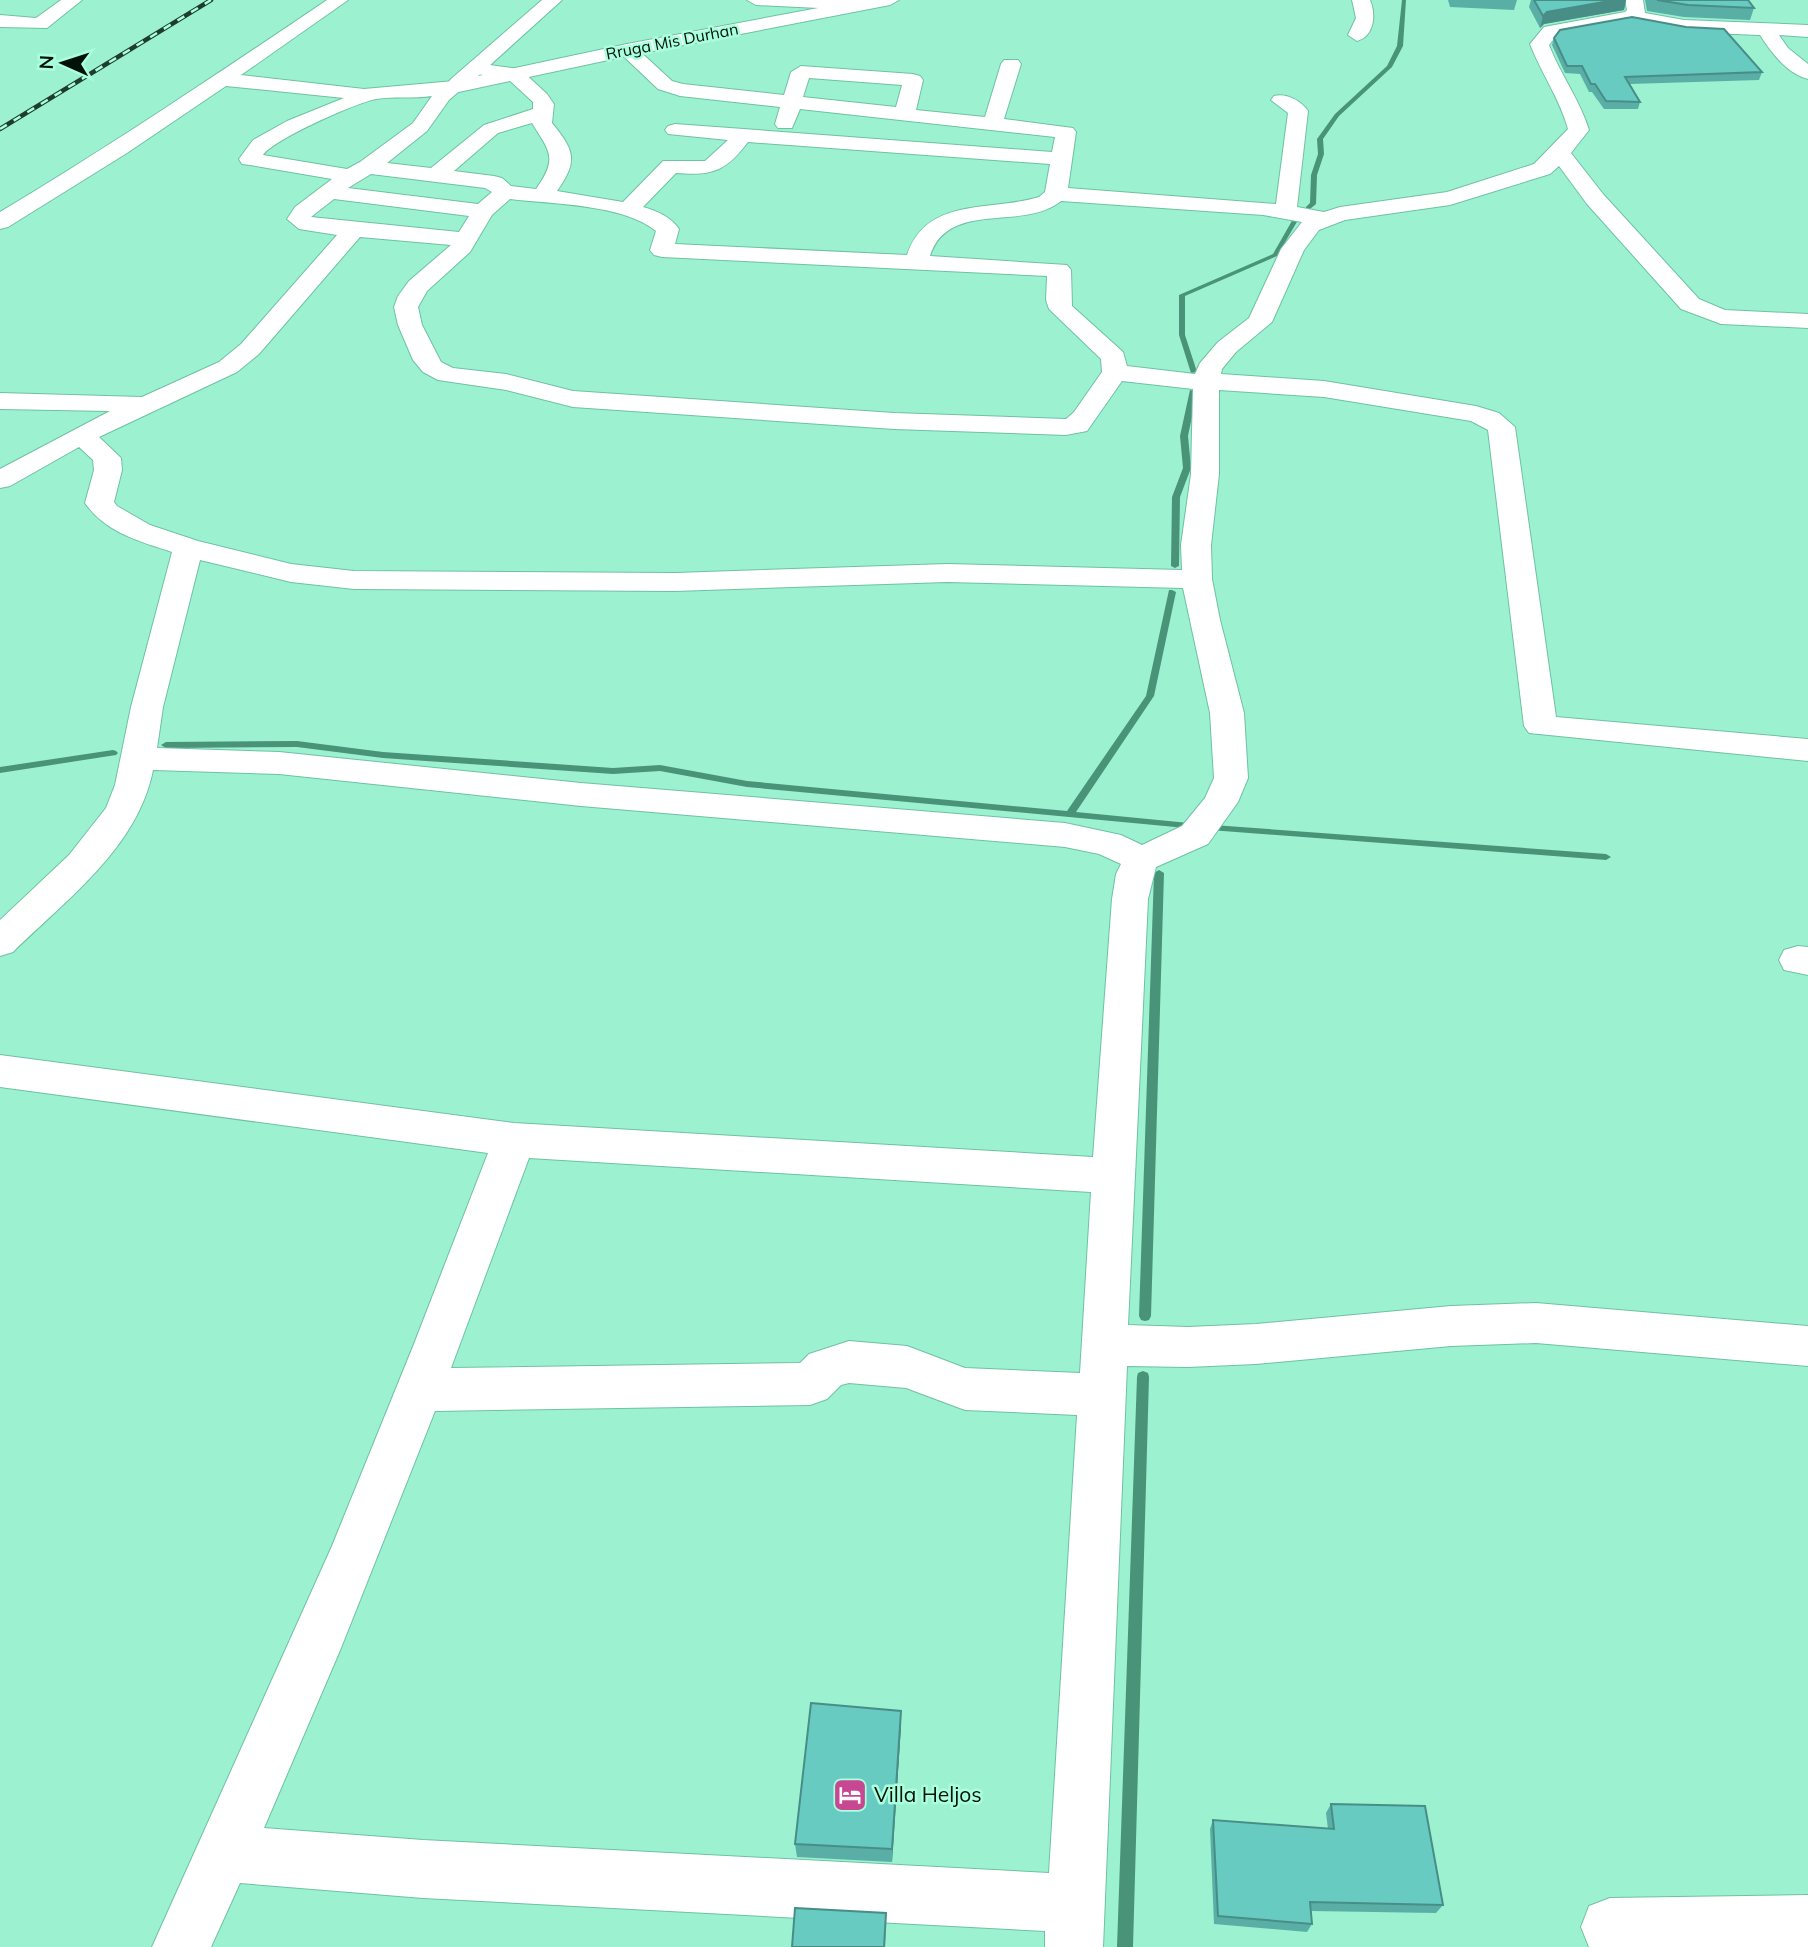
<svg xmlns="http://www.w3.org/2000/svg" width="1808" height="1947" viewBox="0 0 1808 1947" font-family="Mulish,sans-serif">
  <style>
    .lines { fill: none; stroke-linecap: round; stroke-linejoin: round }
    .stream { fill: #499379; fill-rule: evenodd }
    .minor-casing { stroke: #6ec2a2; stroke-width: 2 }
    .tertiary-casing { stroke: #6ec2a2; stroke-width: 2 }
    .minor { fill: #fff; fill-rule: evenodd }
    .tertiary { fill: #fff; fill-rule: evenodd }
    .rail-casing { stroke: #1e3d30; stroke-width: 4.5 }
    .rail { stroke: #afd; stroke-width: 2.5; stroke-dasharray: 8; stroke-linecap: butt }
    .wall { fill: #59afa6 }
    .shaded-wall { fill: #488e87 }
    .building { fill: #67cbc1; stroke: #488e87; stroke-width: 2 }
    .labels { text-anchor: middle; stroke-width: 5; stroke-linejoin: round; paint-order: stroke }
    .far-street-label { font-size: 16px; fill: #00120a; stroke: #afd }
    .near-poi-label { font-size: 21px; fill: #00120a; stroke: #afd; text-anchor: start }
  </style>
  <rect width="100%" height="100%" fill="#9cf1d0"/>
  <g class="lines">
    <!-- stream -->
    <g class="stream">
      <path d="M1402 0H1406L1403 46 1392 67 1339 116 1323 139 1324 154 1317 175 1316 204 1310 209H1306V207L1310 203 1311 175 1318 154 1317 139 1335 114 1387 66 1397 46Z"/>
      <path d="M1293 219 1298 220 1277 256 1185 296V335L1197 372 1191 373 1179 335V295L1273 254Z"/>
      <path d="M1190 390 1197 392 1188 436 1191 468 1180 497 1179 566 1175 568 1171 566 1172 497 1183 468 1180 436Z"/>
      <path d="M1169 590H1172L1176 592 1154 696 1076 812 1189 823 1191 825 1186 828 747 787 660 771 613 774 383 758 297 747 166 748 161 745 166 742 297 741 383 752 613 768 660 765 747 781 1067 811 1146 696Z"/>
      <path d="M113 750 116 751 118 753 116 755 0 773V767Z"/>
      <path d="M1213 825 1606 854 1611 857 1606 860 1210 830 1208 828Z"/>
      <path d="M1159 870 1164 873 1151 1316 1149 1320 1145 1321 1141 1320 1139 1316 1154 873Z"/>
      <path d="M1143 1371 1148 1373 1149 1377 1133 1947H1117L1137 1377 1138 1373Z"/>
    </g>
    <!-- minor casing -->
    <g class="minor-casing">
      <g id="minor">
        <path d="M61 0H82L47 28 0 27V15L36 18Z"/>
        <path d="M327 0H348L241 75 364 89 454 81 461 83 464 87 449 100 427 131 387 163 431 168 484 125 533 109V102L507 78 468 73 465 69 468 65 475 63 520 69 547 94 554 104 552 123C575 151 578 161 557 191L623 202 663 161H705L728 140 668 134 665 130 668 126 675 124 1052 152 1055 137 800 109 792 128H778L775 124 780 107 680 96 658 89 617 50 627 44 634 46 672 81 683 84 784 95 791 72 801 66 913 74 920 76 923 80 916 110 985 117 1001 64 1004 60H1018L1021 64 1004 119 1073 128 1076 132 1068 188 1276 204 1288 113 1271 100 1274 96C1287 93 1301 101 1308 111L1297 207 1324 212 1340 207 1447 192 1534 164 1568 129C1560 99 1541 73 1530 44L1544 27 1625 12 1627 10 1625 0H1643L1645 13 1684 20 1808 25V37L1779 35 1788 48 1808 64V79C1787 74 1771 52 1760 35L1684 32 1630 22 1557 35 1549 45C1560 74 1580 100 1589 130L1571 153 1603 194 1699 299 1725 310 1808 314V328L1721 324 1681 309 1587 204 1559 166 1550 174 1450 205 1345 220 1319 230 1304 250 1272 322 1236 352 1222 369 1221 374 1324 381 1476 406 1499 413 1515 427 1556 717 1808 739V761L1529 733 1524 726 1488 430 1471 421 1324 397 1219 390V474L1211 545 1212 579 1220 620 1244 713 1248 778 1238 802 1208 844 1156 867 1148 899 1128 1325 1188 1327 1256 1324 1451 1306 1536 1303 1808 1326V1366L1536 1343 1451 1346 1256 1364 1188 1367 1127 1366 1103 1947H1045V1931L423 1898 240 1883 211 1947H152L332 1546 414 1344 488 1153 0 1087V1055L514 1123 1093 1157 1112 899 1116 874 1121 864 1099 854 1065 847 581 806 279 774 153 770C138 847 67 899 13 952L0 956V920L69 855 106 808 115 785 131 707 172 552C139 541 106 533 85 503L94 470 93 460 79 447 10 486 0 488V469L110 411 0 409V393L142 397 219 362 241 344 337 235 299 229 287 219 295 207 332 179 250 165 242 164 239 159 253 140 287 121 344 98 226 86 127 153 8 227 0 229V212C112 145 219 73 327 0ZM809 78 902 85 896 107 803 97ZM432 96 413 123 360 162 347 169 263 155C274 139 356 103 376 99 394 96 414 99 432 96ZM532 123C550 152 558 158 536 189L511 186 502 178 494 176 454 171 498 133ZM748 142 1050 164 1045 192 1039 197C991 212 927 196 907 255L675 244 679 229C671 217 657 211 643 207L676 173C713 176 726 171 748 142ZM371 174 485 188 492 192 478 204 348 188ZM334 199 469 216 459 232 311 217ZM510 199C551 204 623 204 656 231L650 250 654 255 662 257 1047 276 1046 300 1049 309 1101 359 1102 372 1074 412 1066 419 894 413 573 391 506 374 453 368 441 362 422 325 418 307 427 291 470 252 492 215ZM1061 201 1263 215 1302 222 1281 249 1249 318 1218 342 1200 363 1195 374 1127 366 1123 352 1072 306 1071 270 1067 265 930 256C948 199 1023 232 1061 201ZM360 237 451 245 409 281 398 296 394 307 398 325 413 360 423 372 438 380 506 390 573 407 894 429 1066 435 1087 431 1122 381 1193 389 1191 474 1181 545 1182 570 947 564 675 573 354 571 291 564 198 541 150 525 117 506 114 502 122 470 121 458 99 437 237 372 259 354ZM200 560 291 582 354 589 675 591 947 582 1183 588 1210 713 1214 778 1205 798 1182 826 1142 845 1121 835 1065 823 581 783 279 752 157 748 163 707ZM529 1158 1091 1192 1080 1373 965 1368 907 1346 849 1341 809 1354 800 1363 451 1368ZM849 1383 906 1388 965 1410 1077 1415 1049 1873 423 1840 264 1828 341 1648 435 1411 810 1405 827 1399 841 1385Z"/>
        <path d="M747 0H862L869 5 860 10 756 5Z"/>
        <path d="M1352 0H1370C1376 14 1375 36 1357 41L1348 35 1356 18Z"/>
        <path d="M1798 946 1808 947V975L1784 970 1779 960 1784 950Z"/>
        <path d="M1808 1895V1947H1589L1581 1927 1589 1906 1610 1898Z"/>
      </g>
    </g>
    <!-- tertiary casing -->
    <g class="tertiary-casing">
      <path id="tertiary" d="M542 0H562L478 76 627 44 861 0H899L890 5 627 56 454 93 447 91 444 87 451 79Z"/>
    </g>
    <!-- minor -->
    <use href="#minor" class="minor"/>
    <!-- tertiary -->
    <use href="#tertiary" class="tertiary"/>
    <!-- rail casing -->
    <g class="rail-casing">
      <path id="rail" d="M0 129 211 0"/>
    </g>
    <!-- rail -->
    <use href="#rail" class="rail"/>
  </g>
  <!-- wall -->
  <g class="wall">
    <path d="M1448 0H1517L1514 10 1450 7Z"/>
    <path d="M1531 0H1626L1624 10 1544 24 1540 28 1529 7Z"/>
    <path d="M1645 0H1748L1754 8 1750 20 1684 17 1647 11Z"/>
    <path d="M1554 38 1762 72 1759 80 1630 84 1640 102 1638 109H1604L1592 92H1589L1580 74 1565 73 1552 45Z"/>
    <path d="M901 1726 892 1862 797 1857 795 1844Z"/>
    <path d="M1331 1804 1443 1905 1436 1913 1311 1911 1312 1924 1307 1932 1214 1924 1210 1829 1213 1820 1328 1829 1326 1813Z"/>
  </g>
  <!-- shaded-wall -->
  <g class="shaded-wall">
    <path d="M1615 0H1626L1624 10 1544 24 1540 28 1543 16 1547 12Z"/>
    <path d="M901 1711V1726L892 1862V1849Z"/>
    <path d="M886 1913 885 1947H884Z"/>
  </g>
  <!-- building -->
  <g class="building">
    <path d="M1534 0H1615L1547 12 1543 16Z"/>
    <path d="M1657 0H1748L1754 8 1688 5Z"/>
    <path d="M1632 17 1686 27 1724 29 1762 72 1625 77 1640 102 1606 101 1595 84H1591L1582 66H1567L1554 38 1560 30Z"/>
    <path d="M811 1703 901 1711 892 1849 795 1844Z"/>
    <path d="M1331 1804 1425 1806 1443 1905 1310 1902 1312 1924 1218 1916 1213 1820 1334 1829Z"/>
    <path d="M795 1908 886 1913 884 1947H792Z"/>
  </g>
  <!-- icons -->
  <defs>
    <g id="hotel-square" transform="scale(1.75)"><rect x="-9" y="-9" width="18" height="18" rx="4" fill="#c74793" stroke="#afd"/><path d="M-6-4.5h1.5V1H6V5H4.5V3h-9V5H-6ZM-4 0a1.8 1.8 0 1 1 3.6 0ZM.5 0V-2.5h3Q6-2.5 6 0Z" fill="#fff"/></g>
  </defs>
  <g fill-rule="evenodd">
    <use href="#hotel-square" x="850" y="1795"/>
  </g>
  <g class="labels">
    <!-- far-street labels -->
    <g class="far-street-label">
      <text transform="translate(672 41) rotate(-11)" y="6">Rruga Mis Durhan</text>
    </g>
    <!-- near-poi labels -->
    <g class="near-poi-label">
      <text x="874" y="1802">Villa Heljos</text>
    </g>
  </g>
  <!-- north arrow -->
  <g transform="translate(63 63) rotate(273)" stroke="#aaffdd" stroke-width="5" paint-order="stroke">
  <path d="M0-5L12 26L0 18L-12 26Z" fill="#00120a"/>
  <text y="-10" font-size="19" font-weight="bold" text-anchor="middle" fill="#00120a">N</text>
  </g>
</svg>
